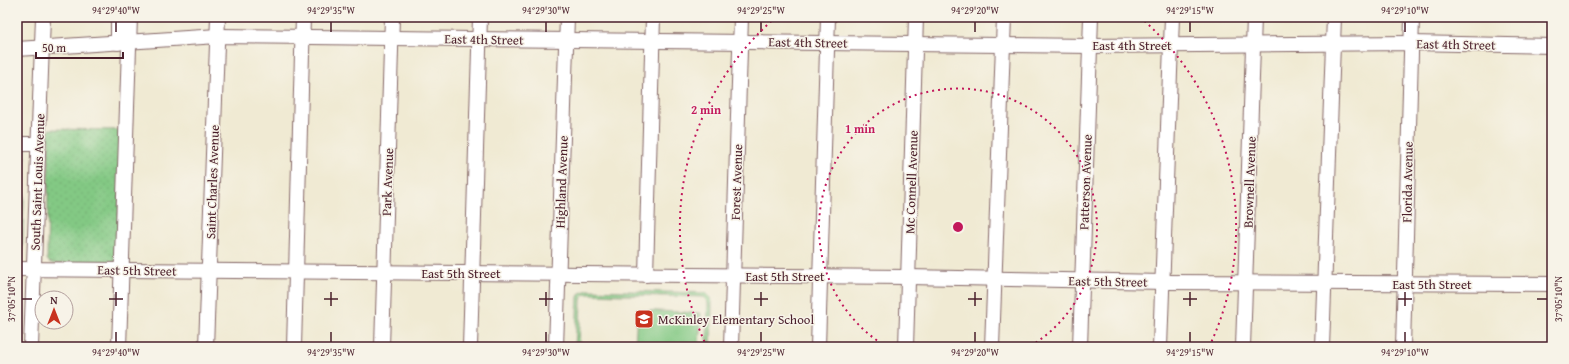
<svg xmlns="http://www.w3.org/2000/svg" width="1569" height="364" viewBox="0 0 1569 364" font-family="'Gentium Book Plus',serif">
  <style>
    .grass { fill: url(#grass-dots); stroke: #667458 }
    .pitch { fill: #83c984; stroke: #667458 }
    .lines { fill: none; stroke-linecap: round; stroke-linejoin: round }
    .minor-casing { stroke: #846666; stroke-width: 16 }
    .minor { stroke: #fff; stroke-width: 14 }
    .ticks { fill: none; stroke: #4a1f2b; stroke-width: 1.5 }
    .ring { fill: none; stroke: #c2185b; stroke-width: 2; stroke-dasharray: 2 4 }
    .labels { text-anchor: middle; stroke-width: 3; stroke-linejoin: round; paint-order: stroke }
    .street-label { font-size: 13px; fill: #4a1f2b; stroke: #f7f3e8 }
    .poi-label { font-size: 13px; fill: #4a1f2b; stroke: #f7f3e8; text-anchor: start }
    .centre { fill: #c2185b; stroke: #f7f3e8; stroke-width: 2 }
    .ring-label { font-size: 12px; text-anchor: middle; font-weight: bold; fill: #c2185b; stroke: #f7f3e8; stroke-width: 3; stroke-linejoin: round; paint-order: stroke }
    .neatline { fill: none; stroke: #4a1f2b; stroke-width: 1.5 }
    .ticks-label { font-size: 10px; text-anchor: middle; fill: #4a1f2b }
  </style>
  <defs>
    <pattern id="grass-dots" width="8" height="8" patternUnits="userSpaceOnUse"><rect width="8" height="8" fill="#83c984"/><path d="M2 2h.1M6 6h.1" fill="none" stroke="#73ac72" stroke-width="1.8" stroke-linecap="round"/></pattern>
  </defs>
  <rect width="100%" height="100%" fill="#f7f3e8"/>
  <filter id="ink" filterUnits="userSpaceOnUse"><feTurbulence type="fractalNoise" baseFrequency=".025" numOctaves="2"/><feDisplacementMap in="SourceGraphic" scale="8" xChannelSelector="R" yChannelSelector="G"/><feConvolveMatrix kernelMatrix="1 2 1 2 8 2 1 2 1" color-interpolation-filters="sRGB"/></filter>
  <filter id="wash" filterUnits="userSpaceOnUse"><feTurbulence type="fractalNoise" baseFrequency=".012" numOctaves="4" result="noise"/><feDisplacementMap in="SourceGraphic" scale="16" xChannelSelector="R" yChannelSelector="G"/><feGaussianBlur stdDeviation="0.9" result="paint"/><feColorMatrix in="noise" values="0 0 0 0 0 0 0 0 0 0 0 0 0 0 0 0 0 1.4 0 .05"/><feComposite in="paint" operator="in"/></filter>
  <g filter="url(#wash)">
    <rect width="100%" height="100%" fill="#f0ead3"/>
    <!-- grass -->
    <g class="grass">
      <path d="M49 129 122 130 117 264H54L49 262 47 259Z"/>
      <path d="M17 147H26L22 255 17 261Z"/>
    </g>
    <!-- pitch -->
    <g class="pitch">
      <path d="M588 290 705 293 710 297 712 302 711 347H707L708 303 704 297 588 294 583 295 581 300 579 347H575L578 297 580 293Z"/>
      <path d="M637 310 701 313 699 347H635Z"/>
    </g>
  </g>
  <g filter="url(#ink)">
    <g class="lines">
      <!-- minor casing -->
      <g class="minor-casing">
        <g id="minor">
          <path d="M118 43V17"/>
          <path d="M17 49 218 36 1090 46 1411 43 1552 46"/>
          <path d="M17 144H38"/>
          <path d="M17 269 908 277 1164 282 1552 284"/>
          <path d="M646 275 653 17"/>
          <path d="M31 347 43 17"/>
          <path d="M119 347 130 17"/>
          <path d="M206 347 218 17"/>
          <path d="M294 347 303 17"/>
          <path d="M382 347 392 17"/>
          <path d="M470 347 480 17"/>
          <path d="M556 347 567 17"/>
          <path d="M731 347 741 17"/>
          <path d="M818 347 828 17"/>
          <path d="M906 347 916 17"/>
          <path d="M992 347 1004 17"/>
          <path d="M1080 347 1091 17"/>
          <path d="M1160 347 1172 17"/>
          <path d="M1243 347 1254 17"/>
          <path d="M1322 347 1334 17"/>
          <path d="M1403 347 1412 17"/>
        </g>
      </g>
      <!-- minor -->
      <use href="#minor" class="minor"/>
    </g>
  </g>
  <!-- ticks -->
  <path class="ticks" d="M116 22V32M331 22V32M546 22V32M761 22V32M975 22V32M1190 22V32M1405 22V32M116 292V306M331 292V306M546 292V306M761 292V306M975 292V306M1190 292V306M1405 292V306M22 299H32M109 299H123M324 299H338M539 299H553M754 299H768M968 299H982M1183 299H1197M1398 299H1412M1537 299H1547M116 332V342M331 332V342M546 332V342M761 332V342M975 332V342M1190 332V342M1405 332V342"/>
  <!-- distance rings -->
  <g class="ring">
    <path d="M887 347A139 139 0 1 1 1029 347"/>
    <path d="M707 347A278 278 0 0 1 776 17M1140 17A278 278 0 0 1 1209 347"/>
  </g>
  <!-- icons -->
  <defs>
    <g id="school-square" transform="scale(1)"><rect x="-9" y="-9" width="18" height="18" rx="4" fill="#c8321e" stroke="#f7f3e8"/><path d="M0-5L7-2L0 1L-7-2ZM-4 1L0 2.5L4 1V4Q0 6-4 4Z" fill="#fff"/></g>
  </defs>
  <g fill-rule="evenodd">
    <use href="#school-square" x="644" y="319"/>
  </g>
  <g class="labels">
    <!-- street labels -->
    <g class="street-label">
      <text transform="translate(484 39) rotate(1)" y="5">East 4th Street</text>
      <text transform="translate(808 42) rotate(1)" y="5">East 4th Street</text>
      <text transform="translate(1456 44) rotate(1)" y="5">East 4th Street</text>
      <text x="1132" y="50">East 4th Street</text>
      <text transform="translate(37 182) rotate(-88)" y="5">South Saint Louis Avenue</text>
      <text transform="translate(212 182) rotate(-88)" y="5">Saint Charles Avenue</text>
      <text transform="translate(387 182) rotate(-88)" y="5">Park Avenue</text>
      <text transform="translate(561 182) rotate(-88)" y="5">Highland Avenue</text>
      <text transform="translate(736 182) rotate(-88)" y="5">Forest Avenue</text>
      <text transform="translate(911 182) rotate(-88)" y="5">Mc Connell Avenue</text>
      <text transform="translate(1085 182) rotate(-88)" y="5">Patterson Avenue</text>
      <text transform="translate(1249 182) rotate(-88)" y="5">Brownell Avenue</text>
      <text transform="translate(1407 182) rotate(-89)" y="5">Florida Avenue</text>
      <text transform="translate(137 270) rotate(1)" y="5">East 5th Street</text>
      <text x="461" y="278">East 5th Street</text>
      <text x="785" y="281">East 5th Street</text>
      <text transform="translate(1108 281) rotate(1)" y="5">East 5th Street</text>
      <text x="1432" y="289">East 5th Street</text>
    </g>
    <!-- poi labels -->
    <g class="poi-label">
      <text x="658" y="324">McKinley Elementary School</text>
    </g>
  </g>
  <circle cx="958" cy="227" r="6" class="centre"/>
  <g class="ring-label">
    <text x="706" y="114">2 min</text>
    <text x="860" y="133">1 min</text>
  </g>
  <!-- margin -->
  <rect width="1569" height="364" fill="none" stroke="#f7f3e8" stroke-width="44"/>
  <!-- north arrow -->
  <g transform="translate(54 310)"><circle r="19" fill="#f7f3e8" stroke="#b29e9c"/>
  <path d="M0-3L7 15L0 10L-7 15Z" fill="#c8321e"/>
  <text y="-6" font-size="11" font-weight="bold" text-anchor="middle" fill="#4a1f2b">N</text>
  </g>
  <!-- scale -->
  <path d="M36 52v6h87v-6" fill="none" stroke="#4a1f2b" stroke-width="2"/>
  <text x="42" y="52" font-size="12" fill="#4a1f2b" stroke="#f7f3e8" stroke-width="3" paint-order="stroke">50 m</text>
  <rect x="22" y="22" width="1525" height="320" class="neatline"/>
  <g class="ticks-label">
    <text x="116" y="14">94°29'40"W</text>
    <text x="331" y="14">94°29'35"W</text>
    <text x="546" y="14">94°29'30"W</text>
    <text x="761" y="14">94°29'25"W</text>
    <text x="975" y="14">94°29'20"W</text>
    <text x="1190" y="14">94°29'15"W</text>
    <text x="1405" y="14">94°29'10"W</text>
    <text transform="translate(11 299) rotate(-90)" y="4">37°05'10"N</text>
    <text transform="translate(1558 299) rotate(-90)" y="4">37°05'10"N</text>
    <text x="116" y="356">94°29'40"W</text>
    <text x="331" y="356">94°29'35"W</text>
    <text x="546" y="356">94°29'30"W</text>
    <text x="761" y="356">94°29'25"W</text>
    <text x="975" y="356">94°29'20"W</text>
    <text x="1190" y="356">94°29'15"W</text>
    <text x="1405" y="356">94°29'10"W</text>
  </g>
</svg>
